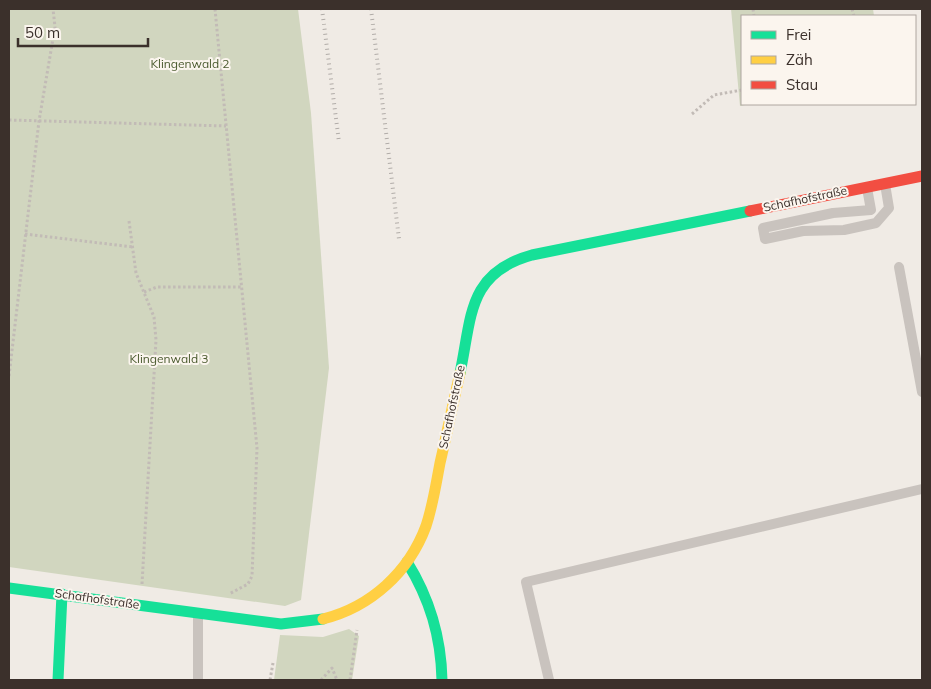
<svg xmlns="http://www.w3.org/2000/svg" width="931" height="689" viewBox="0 0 931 689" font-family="Mulish,sans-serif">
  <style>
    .green { fill: #d1d6bf }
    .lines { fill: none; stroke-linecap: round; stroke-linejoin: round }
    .path { stroke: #c2bbb6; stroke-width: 3; stroke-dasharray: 2.5 2.5; stroke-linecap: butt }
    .lane { stroke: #c9c3be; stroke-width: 10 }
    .fast { stroke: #16e098; stroke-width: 11 }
    .slow { stroke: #ffcf43; stroke-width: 11 }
    .jam { stroke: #f24e42; stroke-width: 11 }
    .rail { stroke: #b1aca8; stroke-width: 4; stroke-dasharray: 1 4; stroke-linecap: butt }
    .labels { text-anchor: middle; stroke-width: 4; stroke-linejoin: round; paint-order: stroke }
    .park-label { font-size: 12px; fill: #4a5a2e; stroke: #fbf5ee }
    .street-label { font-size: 12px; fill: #3b302b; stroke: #fbf5ee }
  </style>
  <rect width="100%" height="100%" fill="#f0ebe5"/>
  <!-- green -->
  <g class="green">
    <path d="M9 9H298L311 113 329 368 301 600 285 606 9 567Z"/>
    <path d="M731 9H873L874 16H742V104H750L740 106Z"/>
    <path d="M349 629 359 636 352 680H274L280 635 323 637Z"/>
  </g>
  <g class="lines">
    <!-- path -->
    <g class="path">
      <path d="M215 9 257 448 252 576 248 584 229 594"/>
      <path d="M753 9 754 16"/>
      <path d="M852 9 854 16"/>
      <path d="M692 114 714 95 742 90"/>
      <path d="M9 120 226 126"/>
      <path d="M129 221 136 273 154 317 156 340 142 584"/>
      <path d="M25 234 133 247"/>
      <path d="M144 292 157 287H242"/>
      <path d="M9 376 39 121 55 27 53 9"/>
      <path d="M270 680 273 663"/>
      <path d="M321 680 332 668 337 680"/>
      <path d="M350 680 357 630"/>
    </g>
    <!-- lane -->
    <g class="lane">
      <path d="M867 188 871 210 833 213 763 228 765 239 803 231 844 230 876 223 889 208 885 184"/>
      <path d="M899 267 922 392"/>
      <path d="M198 680V614"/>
      <path d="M549 680 526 582 922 489"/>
    </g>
    <!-- fast -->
    <g class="fast">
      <path d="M460 373C472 317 467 273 532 255L750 211"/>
      <path d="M407 562C430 599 441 636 442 680"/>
      <path d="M9 588 281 624 323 619"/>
      <path d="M58 680 62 594"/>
    </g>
    <!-- slow -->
    <path class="slow" d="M323 619C371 607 409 572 426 526 433 505 436 484 440 463 447 433 453 403 460 373"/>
    <!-- jam -->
    <path class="jam" d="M750 211 922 176"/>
    <!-- rail -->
    <g class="rail">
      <path d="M322 9 339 142"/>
      <path d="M371 9 399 239"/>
    </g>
  </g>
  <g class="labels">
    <!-- park labels -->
    <g class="park-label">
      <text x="190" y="68">Klingenwald 2</text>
      <text x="169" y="363">Klingenwald 3</text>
    </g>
    <!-- street labels -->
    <g class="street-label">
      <text transform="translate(805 199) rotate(-12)" y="4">Schafhofstraße</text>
      <text transform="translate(452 407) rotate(-78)" y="4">Schafhofstraße</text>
      <text transform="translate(97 599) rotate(8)" y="4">Schafhofstraße</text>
    </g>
  </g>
  <!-- border -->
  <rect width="931" height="689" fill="none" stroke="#3b302b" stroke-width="20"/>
  <!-- legend -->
  <rect x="741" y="15" width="175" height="90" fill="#fbf5ee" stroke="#aea6a0"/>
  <rect x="751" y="31" width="25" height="8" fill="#16e098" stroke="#aea6a0"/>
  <text x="786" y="40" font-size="15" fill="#3b302b">Frei</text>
  <rect x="751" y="56" width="25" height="8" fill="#ffcf43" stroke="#aea6a0"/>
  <text x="786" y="65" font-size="15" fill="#3b302b">Zäh</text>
  <rect x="751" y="81" width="25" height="8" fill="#f24e42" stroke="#aea6a0"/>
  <text x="786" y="90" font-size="15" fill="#3b302b">Stau</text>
  <!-- scale -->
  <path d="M18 38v8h130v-8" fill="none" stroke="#3b302b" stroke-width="2.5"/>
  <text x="25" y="38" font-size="15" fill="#3b302b" stroke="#fbf5ee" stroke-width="4" paint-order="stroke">50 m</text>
</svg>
